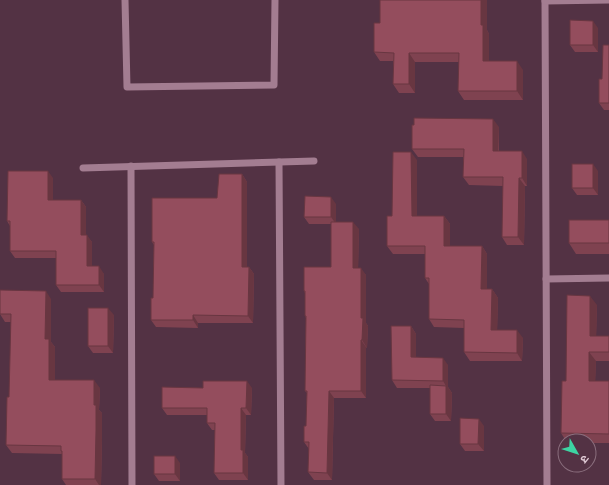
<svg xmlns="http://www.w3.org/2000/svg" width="609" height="485" viewBox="0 0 609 485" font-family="'Source Sans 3','Noto Sans Devanagari',sans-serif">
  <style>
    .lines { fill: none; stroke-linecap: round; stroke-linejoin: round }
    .minor { stroke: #a37d91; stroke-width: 7 }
    .wall { fill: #7f4250 }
    .shaded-wall { fill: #683641 }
    .building { fill: #944d5d; stroke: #683641 }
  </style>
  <rect width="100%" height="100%" fill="#533244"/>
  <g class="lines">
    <!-- minor -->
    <g class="minor">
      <path d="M125 0 127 87 274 85 275 0"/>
      <path d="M545 0 547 485"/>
      <path d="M545 1 609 0"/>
      <path d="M279 162 281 485"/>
      <path d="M131 166 132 485"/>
      <path d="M83 168 314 161"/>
      <path d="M546 279 609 278"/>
    </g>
  </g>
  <!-- wall -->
  <g class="wall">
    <path d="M598 28V52H575L570 45Z"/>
    <path d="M487 30 489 34V61L523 70V100H464L458 91 459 62H415V93H399L393 84V61H380L374 52Z"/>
    <path d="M609 45V110H604L599 103 602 79Z"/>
    <path d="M499 127V151L527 159V186H525L524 245H507L502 237 503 186 469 185 463 177V157H418L412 149Z"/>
    <path d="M417 160V216H444L450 224V246H482L487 254V289H492L498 298 497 330 523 338 522 361H470L464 352V328L434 327 429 319V284L425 278V254H393L387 246 392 216Z"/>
    <path d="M598 171V195H577L572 188Z"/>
    <path d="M242 174 247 182V267H249L254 274 253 323H198V328L156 327 151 320 153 298 154 245 152 242 217 198Z"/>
    <path d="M53 178V200H81L86 207V235L92 242V266L104 274V292H61L56 285V258H15L10 251V226L7 221Z"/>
    <path d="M336 204V222L359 229 358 268 366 275V323L368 326 367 348 366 347V398H334L332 480H314L308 472 309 449 304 442 306 426 307 393 305 391 306 318 305 316V293L304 291 331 267V224H309L304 217Z"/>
    <path d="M609 220V254H576L569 243Z"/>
    <path d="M0 290 51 299V342L55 347V380L100 388 99 410 102 413V439L101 485H66L62 479V454L12 453 6 445 9 397 11 322H5L0 314Z"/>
    <path d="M597 305 596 336H609V361H596L595 381H609V443H589V441H566L561 433 566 381Z"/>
    <path d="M114 315 113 353H93L88 346Z"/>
    <path d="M411 326 416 334V357L448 365V387L452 393 451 421H435L430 414V388H397L392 380Z"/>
    <path d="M203 388H252L251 415H246L245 453 248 457V480H219L214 473 215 430H212L207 423V415H167L162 408Z"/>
    <path d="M484 426V451H465L460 444Z"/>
    <path d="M180 463V481H159L154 474Z"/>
  </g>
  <!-- shaded-wall -->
  <g class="shaded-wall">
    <path d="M481 0H487V30L489 34V70L483 61 481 25Z"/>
    <path d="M593 21 598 28V52L593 45Z"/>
    <path d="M409 53 415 62V93L409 84Z"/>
    <path d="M517 61 523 70V100L517 91Z"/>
    <path d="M493 119 499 127 498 159 493 151Z"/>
    <path d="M522 151 527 159V186L522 178Z"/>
    <path d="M411 152 417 160V224L412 216Z"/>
    <path d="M593 164 598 171V195L593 188Z"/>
    <path d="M48 171 53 178V207L48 200Z"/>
    <path d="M242 174 247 182V274L242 267Z"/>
    <path d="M519 178 525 186 524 245 518 237Z"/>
    <path d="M331 197 336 204V224L331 217Z"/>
    <path d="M81 200 86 207V242L81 235Z"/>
    <path d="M444 216 450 224V254L444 246Z"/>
    <path d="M353 222 359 229 358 275 353 268Z"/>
    <path d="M87 235 92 242V273L87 266Z"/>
    <path d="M482 246 487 254V297L481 289Z"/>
    <path d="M99 266 104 274V292L99 285Z"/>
    <path d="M249 267 254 274 253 323 248 316Z"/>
    <path d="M361 268 366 275V323L368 326 367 348 362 340 361 318Z"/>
    <path d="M492 289 498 298 497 338 491 330Z"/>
    <path d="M46 291 51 299V342L55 347V388L49 380 45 339Z"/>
    <path d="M590 296 597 305 596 345 590 336Z"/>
    <path d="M108 308 114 315 113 353 108 346Z"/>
    <path d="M193 315 198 323V328L193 320Z"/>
    <path d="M411 326 416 334V365L411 357Z"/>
    <path d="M517 330 523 338 522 361 517 353Z"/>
    <path d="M361 340 366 347V398L361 391Z"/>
    <path d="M589 352 596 361 595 390 589 381Z"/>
    <path d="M443 358 448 365V387L452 393 451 421 446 414V386L443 381Z"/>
    <path d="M94 380 100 388 99 410 102 413V439L101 485H99L95 479Z"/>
    <path d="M247 381 252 388 251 415 246 408Z"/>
    <path d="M329 391 334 398 332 480 327 473Z"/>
    <path d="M241 408 246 415 245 453 248 457V480L243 473 241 450Z"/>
    <path d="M479 419 484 426V451L478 444Z"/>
    <path d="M175 456 180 463V481L175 474Z"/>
  </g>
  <!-- building -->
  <g class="building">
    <path d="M380 0H481V25H483V61H517V91H458L459 53H409V84H393L394 53 374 52V23H380Z"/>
    <path d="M570 20 593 21V45H570Z"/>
    <path d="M603 45H609V103H599V79H602Z"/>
    <path d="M414 118 493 119V151H522V178H519L518 237H502L503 177H463L464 149H412V125H414Z"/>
    <path d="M393 152H411L412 216H444V246H482L481 289H492L491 330H517V353L464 352V320L429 319V278H425V246H387V216H392Z"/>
    <rect x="572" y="164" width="21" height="24"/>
    <path d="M8 171H48V200H81V235H87V266H99V285H56V251H10V221H7Z"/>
    <path d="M219 174H242V267H249L248 316 193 315V320H151V298H153L154 242H152V198H217Z"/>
    <path d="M305 196 331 197V217H304Z"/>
    <rect x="569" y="220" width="40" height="23"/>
    <path d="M331 222H353V268H361V318H363L362 340H361V391H329L327 473 308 472 309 442H304V426H306L307 391H305L306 316H305V291H304V267H331Z"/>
    <path d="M0 290 46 291 45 339H49V380H94V405H96V431L95 479H62V451H61V446L6 445 7 397H9L11 314H0Z"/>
    <path d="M567 295 590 296V336H609V352H589V381H609V434L561 433 562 381H566Z"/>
    <rect x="88" y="308" width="20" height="38"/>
    <path d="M391 326H411V357L443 358V381L392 380Z"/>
    <path d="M203 381H247L246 408H241V450H243V473H214L215 423H207V408H162V387L203 388Z"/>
    <path d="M430 385 446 386V414H430Z"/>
    <path d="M460 418 479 419 478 444H460Z"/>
    <rect x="154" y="456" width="21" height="18"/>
  </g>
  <!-- north arrow -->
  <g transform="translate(577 453) rotate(129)"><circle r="19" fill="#533244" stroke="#8b6f7e"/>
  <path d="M0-3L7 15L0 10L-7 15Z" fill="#3dd4a3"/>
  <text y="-6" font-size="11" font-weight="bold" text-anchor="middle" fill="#e0cad5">उ</text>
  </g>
</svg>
